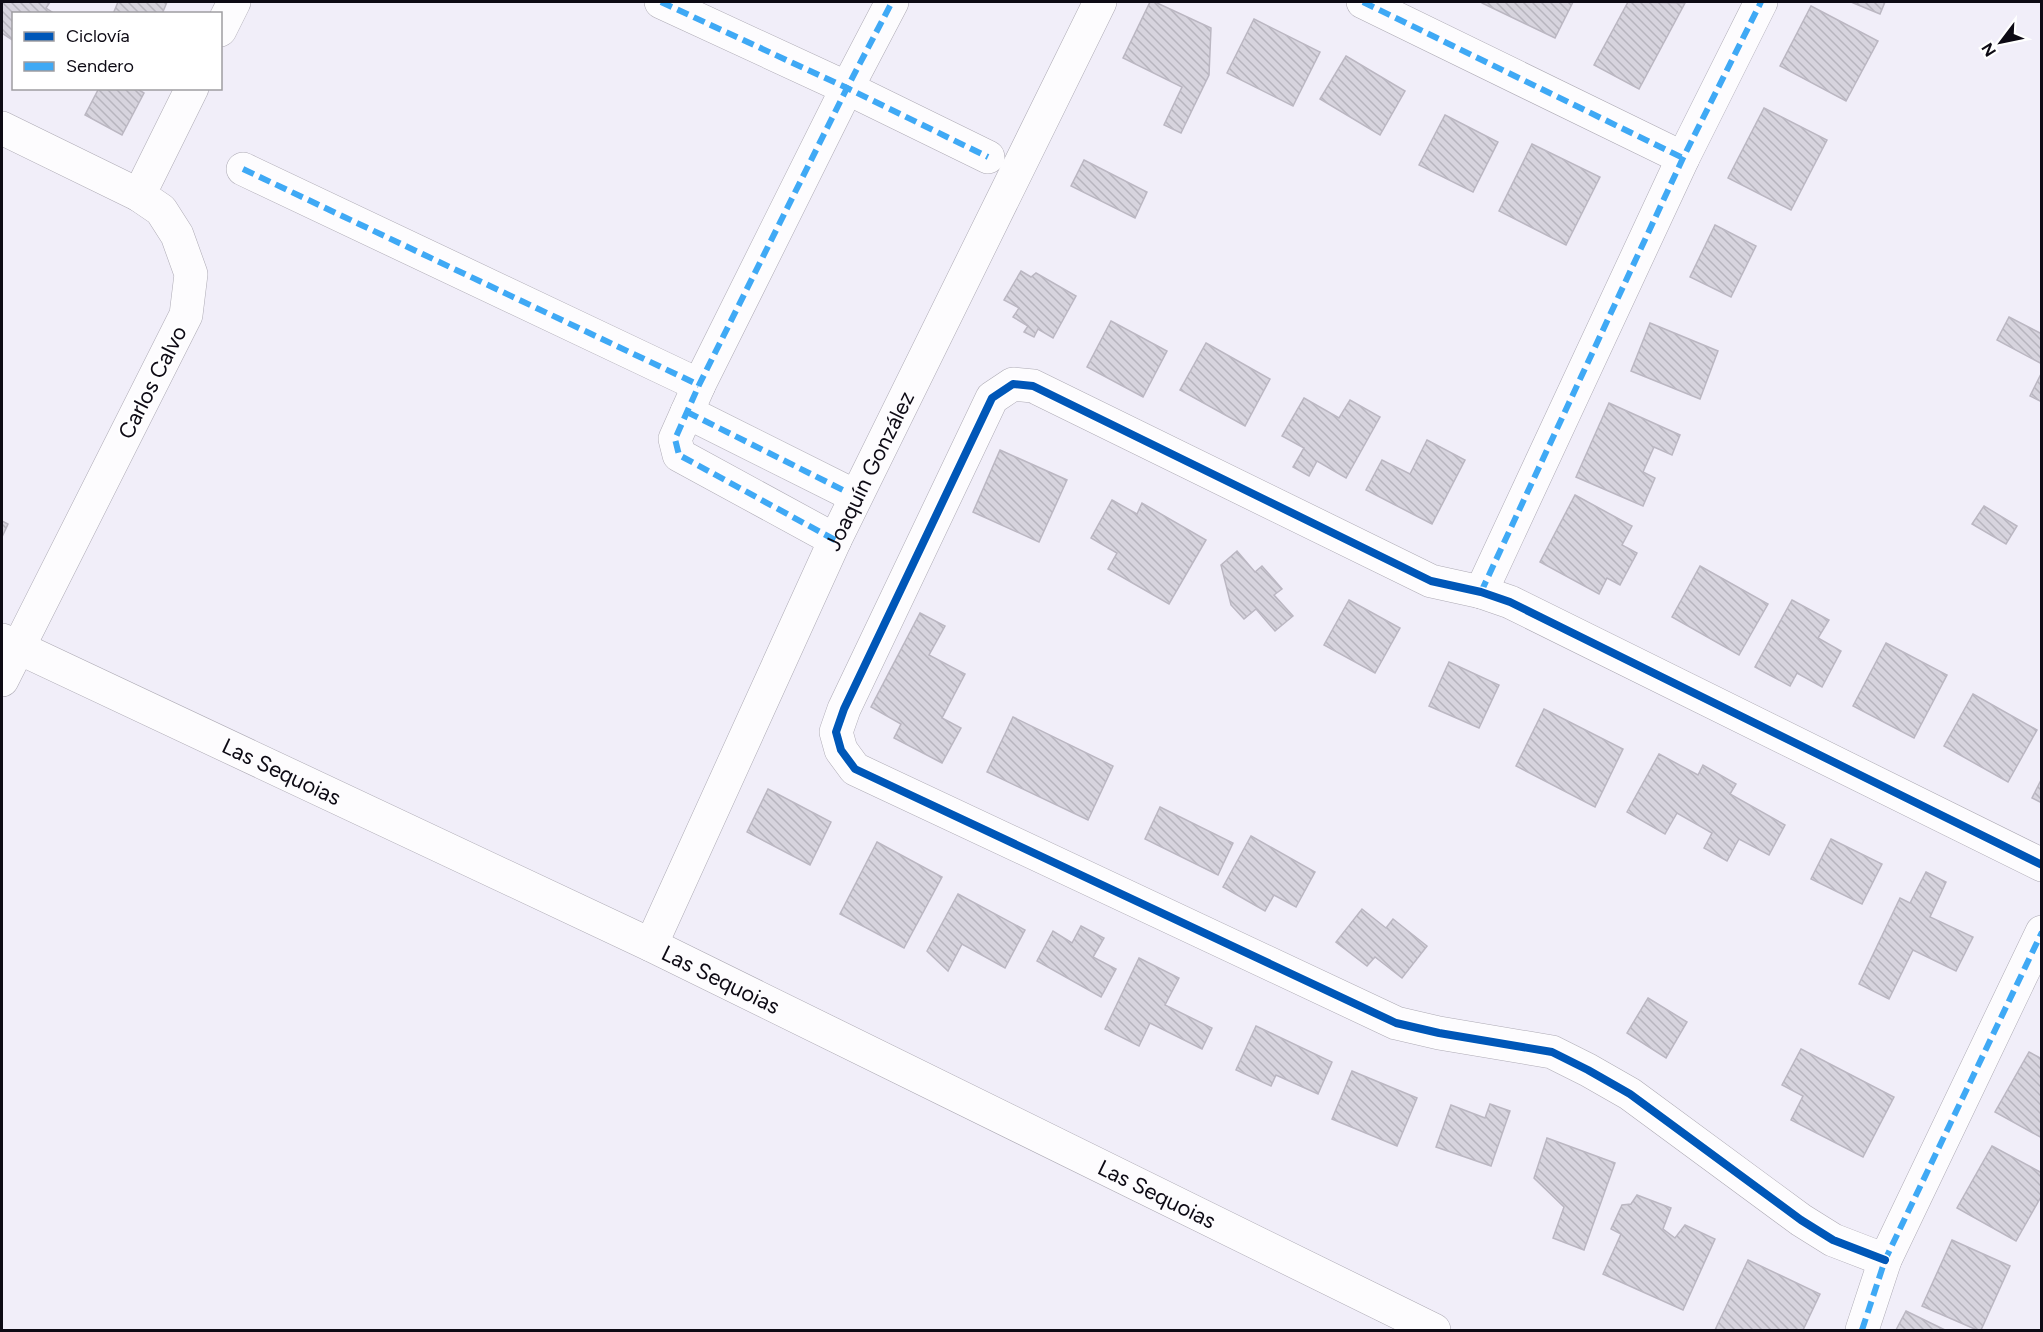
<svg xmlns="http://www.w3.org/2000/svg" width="2043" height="1332" viewBox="0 0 2043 1332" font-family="Figtree,sans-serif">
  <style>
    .building { fill: url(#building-back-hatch); stroke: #bbb7c2; stroke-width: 1.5 }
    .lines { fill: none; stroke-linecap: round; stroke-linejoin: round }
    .minor-casing { stroke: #adaab4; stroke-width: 34 }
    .minor { stroke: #fdfcfe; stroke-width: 33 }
    .quiet { stroke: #3fa9f5; stroke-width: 6; stroke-dasharray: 12 6; stroke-linecap: butt }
    .cycleway-casing { stroke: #fff; stroke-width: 11 }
    .cycleway { stroke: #0057b8; stroke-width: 8 }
    .labels { text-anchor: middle; stroke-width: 4.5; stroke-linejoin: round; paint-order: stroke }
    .street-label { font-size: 22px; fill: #0d0a14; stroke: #fff }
  </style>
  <defs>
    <pattern id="building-back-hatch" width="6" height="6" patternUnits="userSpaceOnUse" patternTransform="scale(1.5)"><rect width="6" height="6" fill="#d7d4de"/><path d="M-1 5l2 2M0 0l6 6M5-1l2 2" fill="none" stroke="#b7b5be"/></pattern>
  </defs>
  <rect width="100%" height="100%" fill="#f1eef9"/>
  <!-- building -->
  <g class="building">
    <path d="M2 2H50L46 8 55 14H14V41L2 33Z"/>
    <path d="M118 2H167L162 14H113Z"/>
    <path d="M1150 2H1155L1211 28 1209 75 1181 133 1164 125 1182 87 1123 58Z"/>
    <path d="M1628 2 1685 3 1639 89 1594 65Z"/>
    <path d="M1851 2H1885L1880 14Z"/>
    <path d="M1482 3V2H1573L1555 38Z"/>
    <path d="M1811 6 1878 41 1846 101 1780 66Z"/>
    <path d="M1254 19 1320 52 1293 106 1227 73Z"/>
    <path d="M1346 56 1405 91 1380 135 1320 99Z"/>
    <path d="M99 88H136L144 93 122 135 85 115Z"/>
    <path d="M1764 108 1827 140 1791 210 1728 178Z"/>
    <path d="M1445 115 1498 142 1473 192 1419 165Z"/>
    <path d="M1532 144 1600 177 1566 245 1499 211Z"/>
    <path d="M1084 160 1147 192 1135 218 1071 186Z"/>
    <path d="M1715 225 1756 246 1731 297 1690 277Z"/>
    <path d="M1021 271 1031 277 1036 273 1076 296 1053 338 1038 329 1034 337 1024 332 1028 326 1013 317 1019 308 1004 300Z"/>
    <path d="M2009 317 2042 334V364L1997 340Z"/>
    <path d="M1111 321 1167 351 1143 397 1087 367Z"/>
    <path d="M1650 323 1718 351 1700 399 1631 371Z"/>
    <path d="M1206 343 1270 379 1245 426 1180 390Z"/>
    <path d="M2041 374H2042V402L2030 396Z"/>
    <path d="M1304 398 1339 418 1350 400 1380 417 1346 478 1317 461 1309 476 1293 467 1304 448 1282 436Z"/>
    <path d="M1609 403 1680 435 1672 455 1654 447 1643 472 1655 478 1643 506 1576 477Z"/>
    <path d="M1427 440 1465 460 1432 524 1366 490 1382 460 1410 474Z"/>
    <path d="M1000 450 1067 480 1039 542 973 512Z"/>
    <path d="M1575 495 1632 526 1622 545 1637 553 1620 585 1607 578 1599 594 1540 562Z"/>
    <path d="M1112 500 1137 514 1142 503 1206 540 1169 604 1108 569 1117 553 1091 538Z"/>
    <path d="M1984 506 2017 526 2006 544 1972 524Z"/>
    <path d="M2 521 8 524 2 537Z"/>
    <path d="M1237 551 1255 572 1262 566 1282 589 1274 595 1293 616 1275 631 1256 609 1244 619 1231 605 1221 565Z"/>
    <path d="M1700 566 1768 604 1739 655 1672 617Z"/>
    <path d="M1349 600 1400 628 1375 673 1324 645Z"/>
    <path d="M1792 600 1829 620 1818 638 1841 651 1822 687 1797 673 1790 686 1755 667Z"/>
    <path d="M920 613 945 626 929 655 965 674 942 718 961 728 942 763 894 738 901 724 871 707Z"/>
    <path d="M1886 643 1947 675 1914 738 1853 706Z"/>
    <path d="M1449 662 1499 685 1479 728 1429 706Z"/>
    <path d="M1973 694 2037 730 2008 782 1944 746Z"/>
    <path d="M1544 709 1623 749 1595 807 1516 766Z"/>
    <path d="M1013 717 1113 766 1088 820 987 772Z"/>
    <path d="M1659 754 1698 775 1703 765 1736 784 1730 794 1785 825 1769 855 1739 839 1727 861 1704 848 1712 833 1677 813 1665 834 1627 812Z"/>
    <path d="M2042 778V803L2032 798Z"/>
    <path d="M768 789 831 822 810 865 747 832Z"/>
    <path d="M1160 807 1233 843 1218 875 1145 839Z"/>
    <path d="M1251 836 1315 872 1296 907 1274 895 1265 911 1223 887Z"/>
    <path d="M1831 839 1882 864 1862 904 1811 879Z"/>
    <path d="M877 842 942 877 904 948 840 914Z"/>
    <path d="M1926 872 1946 882 1930 917 1973 937 1956 971 1913 950 1889 999 1859 984 1900 898 1910 903Z"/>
    <path d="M958 894 1025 930 1005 968 962 944 948 971 927 951Z"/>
    <path d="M1362 909 1386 928 1393 919 1427 946 1402 978 1375 957 1367 966 1336 942Z"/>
    <path d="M1081 926 1104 938 1093 957 1116 969 1101 997 1037 961 1053 931 1072 943Z"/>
    <path d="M1139 958 1179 978 1165 1005 1212 1028 1202 1049 1150 1023 1139 1046 1105 1029Z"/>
    <path d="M1648 998 1687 1022 1666 1058 1627 1033Z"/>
    <path d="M1256 1026 1332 1062 1318 1094 1276 1075 1271 1086 1236 1070Z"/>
    <path d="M1801 1049 1894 1097 1863 1157 1791 1120 1803 1096 1782 1085Z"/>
    <path d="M2029 1052 2042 1059V1138L1995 1112Z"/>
    <path d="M1352 1071 1417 1098 1397 1146 1332 1119Z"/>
    <path d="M1490 1104 1510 1111 1491 1166 1436 1147 1451 1105 1485 1118Z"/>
    <path d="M1547 1138 1615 1163 1584 1250 1553 1238 1564 1207 1534 1178Z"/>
    <path d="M1992 1146 2042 1173V1195L2016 1241 1957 1208Z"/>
    <path d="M1637 1195 1671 1208 1663 1229 1675 1238 1685 1225 1715 1239 1683 1310 1603 1274 1621 1234 1611 1229 1622 1205 1631 1204Z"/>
    <path d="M1952 1240 2010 1266 1981 1330H1977L1922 1306Z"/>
    <path d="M1748 1260 1820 1294 1803 1330H1715Z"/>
    <path d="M1906 1311 1945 1330H1896Z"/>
  </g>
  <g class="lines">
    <!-- minor casing -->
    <g class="minor-casing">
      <g id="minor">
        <path d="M661 2 847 88 988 157"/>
        <path d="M1363 2 1683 158"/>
        <path d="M220 30 234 2"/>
        <path d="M2 128 139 195 161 210 177 235 191 274 186 315 2 680"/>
        <path d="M243 169 699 385"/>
        <path d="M139 195 192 88"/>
        <path d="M687 412 843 490"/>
        <path d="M835 540 679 455 675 439 699 385 847 88 892 2"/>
        <path d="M1481 592 1683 158 1761 2"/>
        <path id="s1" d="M2 640 651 945 1434 1330"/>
        <path id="s2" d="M651 945 835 540 1100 2"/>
        <path d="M1885 1260 1833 1240 1801 1220 1630 1094 1588 1070 1552 1052 1439 1033 1396 1023 855 769 841 750 836 732 844 709 992 398 1013 384 1033 386 1431 581 1481 592 1510 602 2042 865"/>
        <path d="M1862 1330 1885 1260 2042 932"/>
      </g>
    </g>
    <!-- minor -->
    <use href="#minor" class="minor"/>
    <!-- quiet -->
    <g class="quiet">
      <path d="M661 2 847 88 988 157"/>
      <path d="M1363 2 1683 158"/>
      <path d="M243 169 699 385"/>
      <path d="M687 412 843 490"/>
      <path d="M835 540 679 455 675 439 699 385 847 88 892 2"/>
      <path d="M1481 592 1683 158 1761 2"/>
      <path d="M1862 1330 1885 1260 2042 932"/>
    </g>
    <!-- cycleway casing -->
    <g class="cycleway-casing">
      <path id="cycleway" d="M1885 1260 1833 1240 1801 1220 1630 1094 1588 1070 1552 1052 1439 1033 1396 1023 855 769 841 750 836 732 844 709 992 398 1013 384 1033 386 1431 581 1481 592 1510 602 2042 865"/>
    </g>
    <!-- cycleway -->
    <use href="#cycleway" class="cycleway"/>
  </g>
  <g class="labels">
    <!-- street labels -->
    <g class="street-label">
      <text transform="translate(152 382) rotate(-63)" y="8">Carlos Calvo</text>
      <text dy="8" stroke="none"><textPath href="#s2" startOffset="522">Joaquín González</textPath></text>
      <text dy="8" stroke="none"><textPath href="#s1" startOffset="309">Las Sequoias</textPath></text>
      <text dy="8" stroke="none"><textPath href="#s1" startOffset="795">Las Sequoias</textPath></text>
      <text dy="8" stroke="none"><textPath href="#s1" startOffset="1281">Las Sequoias</textPath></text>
    </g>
  </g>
  <!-- border -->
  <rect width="2043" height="1332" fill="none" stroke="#0d0a14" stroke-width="6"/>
  <!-- legend -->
  <rect x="12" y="12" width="210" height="78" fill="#ffffff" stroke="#9e9da1" stroke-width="1.5"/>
  <rect x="24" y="32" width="30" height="9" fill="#0057b8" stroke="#9e9da1" stroke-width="1.5"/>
  <text x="66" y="42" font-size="18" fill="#0d0a14">Ciclovía</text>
  <rect x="24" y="62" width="30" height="9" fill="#3fa9f5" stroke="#9e9da1" stroke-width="1.5"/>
  <text x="66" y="72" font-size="18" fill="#0d0a14">Sendero</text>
  <!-- north arrow -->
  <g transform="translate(2001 42) rotate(238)" stroke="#ffffff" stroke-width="4.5" paint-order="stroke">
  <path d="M0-4.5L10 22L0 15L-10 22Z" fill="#0d0a14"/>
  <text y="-9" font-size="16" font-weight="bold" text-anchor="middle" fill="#0d0a14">N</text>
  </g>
</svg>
